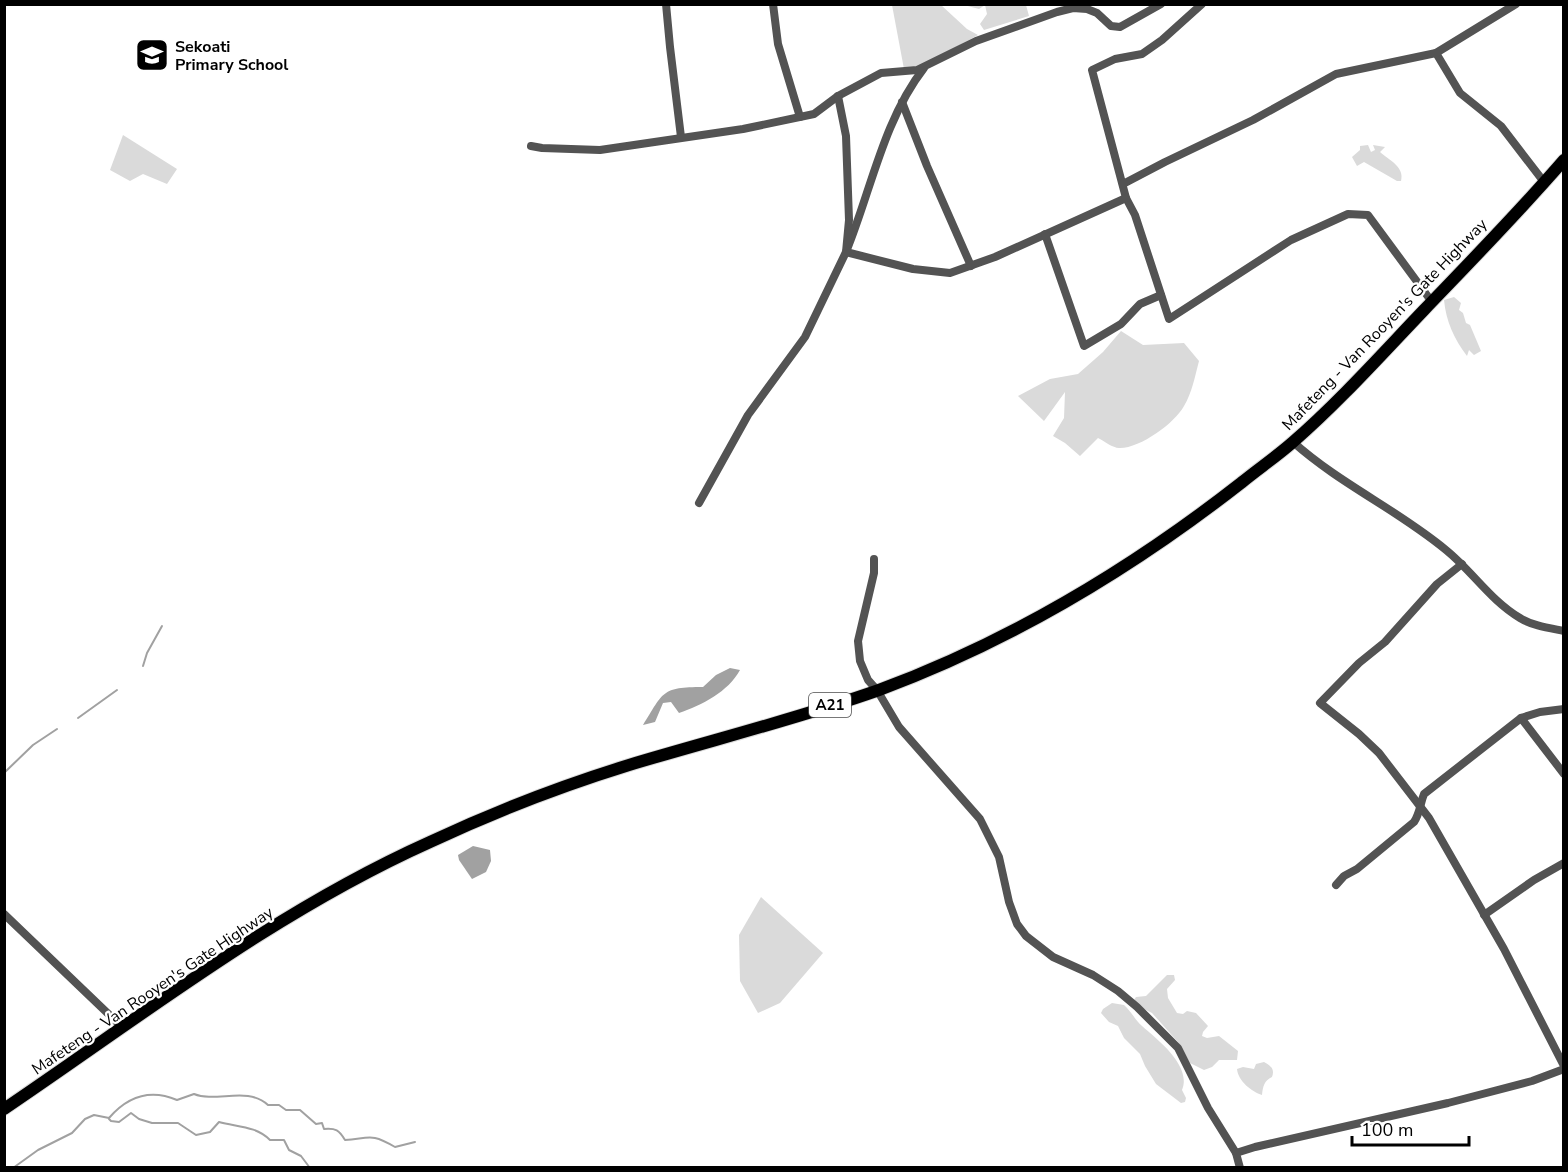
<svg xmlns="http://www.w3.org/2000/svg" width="1568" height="1172" viewBox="0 0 1568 1172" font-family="'Nunito Sans',sans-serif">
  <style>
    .green { fill: #dadada }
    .water { fill: #a1a1a1 }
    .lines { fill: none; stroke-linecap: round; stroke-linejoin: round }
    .stream { stroke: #a1a1a1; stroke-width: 2 }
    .primary-casing { stroke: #dbdbdb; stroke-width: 14 }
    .minor { stroke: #535353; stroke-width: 8 }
    .primary { stroke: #000; stroke-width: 12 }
    .labels { text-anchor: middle; stroke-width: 4.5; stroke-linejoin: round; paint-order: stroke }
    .shield { fill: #fff; stroke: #4c4c4c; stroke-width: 1.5 }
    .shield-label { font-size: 15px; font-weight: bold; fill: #000 }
    .poi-label { font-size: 16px; font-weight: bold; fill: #000; stroke: #fff; text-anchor: start }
    .street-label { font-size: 16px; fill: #000; stroke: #fff }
  </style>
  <rect width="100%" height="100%" fill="#fff"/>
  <!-- green -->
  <g class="green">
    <path d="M892 5H941L967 29 978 35 923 65 904 69Z"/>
    <path d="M964 5H1026L1029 16 984 30 980 24 987 14 985 5 979 9Z"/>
    <path d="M123 135 177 169 167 184 143 174 130 181 110 170Z"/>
    <path d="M1368 145 1371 152 1375 150 1373 145 1385 147 1380 152C1389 160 1405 167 1401 181H1397L1364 162 1357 166 1352 157 1360 150V146Z"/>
    <path d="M1454 297 1461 303 1459 310 1463 313 1466 323 1470 325 1481 351 1474 355 1469 350 1467 356C1454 339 1446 321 1444 300Z"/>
    <path d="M1121 331 1143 345 1184 343 1199 361C1195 376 1192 393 1184 406 1175 423 1139 449 1119 448 1113 448 1104 441 1098 438L1080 456 1065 443 1053 436 1064 418 1065 392 1044 421 1018 396 1050 379 1078 374 1103 352Z"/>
    <path d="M761 897 823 953 780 1003 758 1013 740 981 739 935Z"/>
    <path d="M1167 975H1174L1175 980 1167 989 1168 998 1177 1013 1183 1014 1187 1011 1196 1013 1208 1026 1203 1032 1202 1036 1207 1038 1219 1036 1238 1051 1237 1060H1219L1212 1067 1204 1070 1190 1063 1178 1042 1152 1013 1132 1003 1136 997 1146 996Z"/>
    <path d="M1112 1003 1124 1005C1131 1011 1135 1020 1142 1026 1158 1040 1192 1066 1182 1090L1186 1098 1185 1102 1181 1103 1156 1084 1145 1066 1140 1054 1124 1038 1118 1026 1109 1022 1101 1013 1103 1009Z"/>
    <path d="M1264 1062C1271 1066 1275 1069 1272 1077 1264 1081 1263 1086 1262 1095 1252 1092 1238 1081 1237 1069L1243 1067 1254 1069 1256 1064Z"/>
  </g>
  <!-- water -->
  <g class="water">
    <path d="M730 668 740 670C728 692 702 705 679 713L671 702 663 703 655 722 643 725C664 692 661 687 703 687L716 675Z"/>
    <path d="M473 846 490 850 491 861 486 872 472 879 459 860 458 855Z"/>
  </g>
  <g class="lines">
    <!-- stream -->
    <g class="stream">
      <path d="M143 666 147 653 162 626"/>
      <path d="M78 718 117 690"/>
      <path d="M4 773 33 745 57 729"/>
      <path d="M109 1119 111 1121 119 1122 131 1113 139 1119 152 1123H178L196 1135 210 1132 219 1122C238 1127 256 1126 270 1140H284L289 1150 301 1156 310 1168"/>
      <path d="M13 1168 38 1150 72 1133 85 1119 94 1115 109 1118C128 1096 151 1089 177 1100L194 1094C216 1103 248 1086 268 1105H279L286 1110H300L316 1124 322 1123 324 1129C336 1128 339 1130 345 1140 371 1138 371 1133 395 1147L415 1142"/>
    </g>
    <!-- primary casing -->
    <g class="primary-casing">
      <path id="primary" d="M4 1109C143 1015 276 911 430 842 494 812 561 786 629 765 712 740 797 719 879 690 1011 641 1131 569 1241 483 1258 469 1276 457 1293 442 1339 402 1381 355 1424 310 1471 261 1519 212 1564 160"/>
    </g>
    <!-- minor -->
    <g class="minor">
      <path d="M666 4 670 47 681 137"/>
      <path d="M773 4 778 44 800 117"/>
      <path d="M1202 4 1162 40 1142 54 1115 59 1092 70 1126 198 1135 215 1169 319 1291 240 1348 214 1368 215 1432 302"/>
      <path d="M1436 53 1460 93 1501 126 1544 182"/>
      <path d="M924 68C883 121 871 191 846 252L913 269 950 273 995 257 1126 198"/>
      <path d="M902 102 927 166 971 266"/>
      <path d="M531 146 542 148 600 150 743 129 814 114 838 96 881 73 917 70 976 41 1057 12 1073 8 1087 9 1097 13 1111 26 1120 27 1161 4"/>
      <path d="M1123 184 1165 162 1253 120 1336 74 1436 53 1516 4"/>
      <path d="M1045 234 1084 346 1121 324 1140 304 1161 295"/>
      <path d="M1293 442C1340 484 1398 510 1446 550 1472 571 1491 601 1520 618 1533 626 1549 628 1564 631"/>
      <path d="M699 503 748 415 805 337 846 252 849 220 846 136 838 96"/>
      <path d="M874 559V573L858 641 860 661 868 680 877 690 899 727 980 819 999 857 1009 902 1017 924 1026 936 1053 957 1093 975 1118 991 1137 1007 1178 1048 1208 1108 1236 1153"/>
      <path d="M1462 564 1437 584 1385 642 1359 663 1320 703 1359 734 1379 753 1429 818 1504 949 1564 1066"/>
      <path d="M1521 718 1564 774"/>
      <path d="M1336 885 1344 876 1357 869 1414 822C1420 813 1420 804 1424 794L1521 718 1540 712 1564 709"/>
      <path d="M4 914 122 1027"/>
      <path d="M1484 915 1534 880 1564 863"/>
      <path d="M1240 1168 1236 1153 1255 1147 1448 1103 1532 1081 1564 1069"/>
    </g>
    <!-- primary -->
    <use href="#primary" class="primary"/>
  </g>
  <!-- icons -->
  <defs>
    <g id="school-square" transform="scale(1.725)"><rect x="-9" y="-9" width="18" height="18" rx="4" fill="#000" stroke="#fff"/><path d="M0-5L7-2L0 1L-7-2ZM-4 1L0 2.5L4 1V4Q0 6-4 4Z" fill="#fff"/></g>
  </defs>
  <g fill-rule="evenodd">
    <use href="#school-square" x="152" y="55"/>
  </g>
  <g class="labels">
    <!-- shield labels -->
    <rect class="shield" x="809" y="693" width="42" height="24" rx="4.5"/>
    <g class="shield-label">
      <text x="830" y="710">A21</text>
    </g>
    <!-- poi labels -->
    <g class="poi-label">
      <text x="175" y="52">Sekoati<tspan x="175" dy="18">Primary School</tspan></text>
    </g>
    <!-- street labels -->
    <g class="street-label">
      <text transform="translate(1384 324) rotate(-46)" y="6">Mafeteng - Van Rooyen's Gate Highway</text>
      <text transform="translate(152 990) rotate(-34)" y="6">Mafeteng - Van Rooyen's Gate Highway</text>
    </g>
  </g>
  <!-- border -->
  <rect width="1568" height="1172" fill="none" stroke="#000000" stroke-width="12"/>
  <!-- scale -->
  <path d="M1352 1136v9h117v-9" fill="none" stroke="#000000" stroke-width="3"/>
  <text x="1361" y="1136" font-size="18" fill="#000000" stroke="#ffffff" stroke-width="4.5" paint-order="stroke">100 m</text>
</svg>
